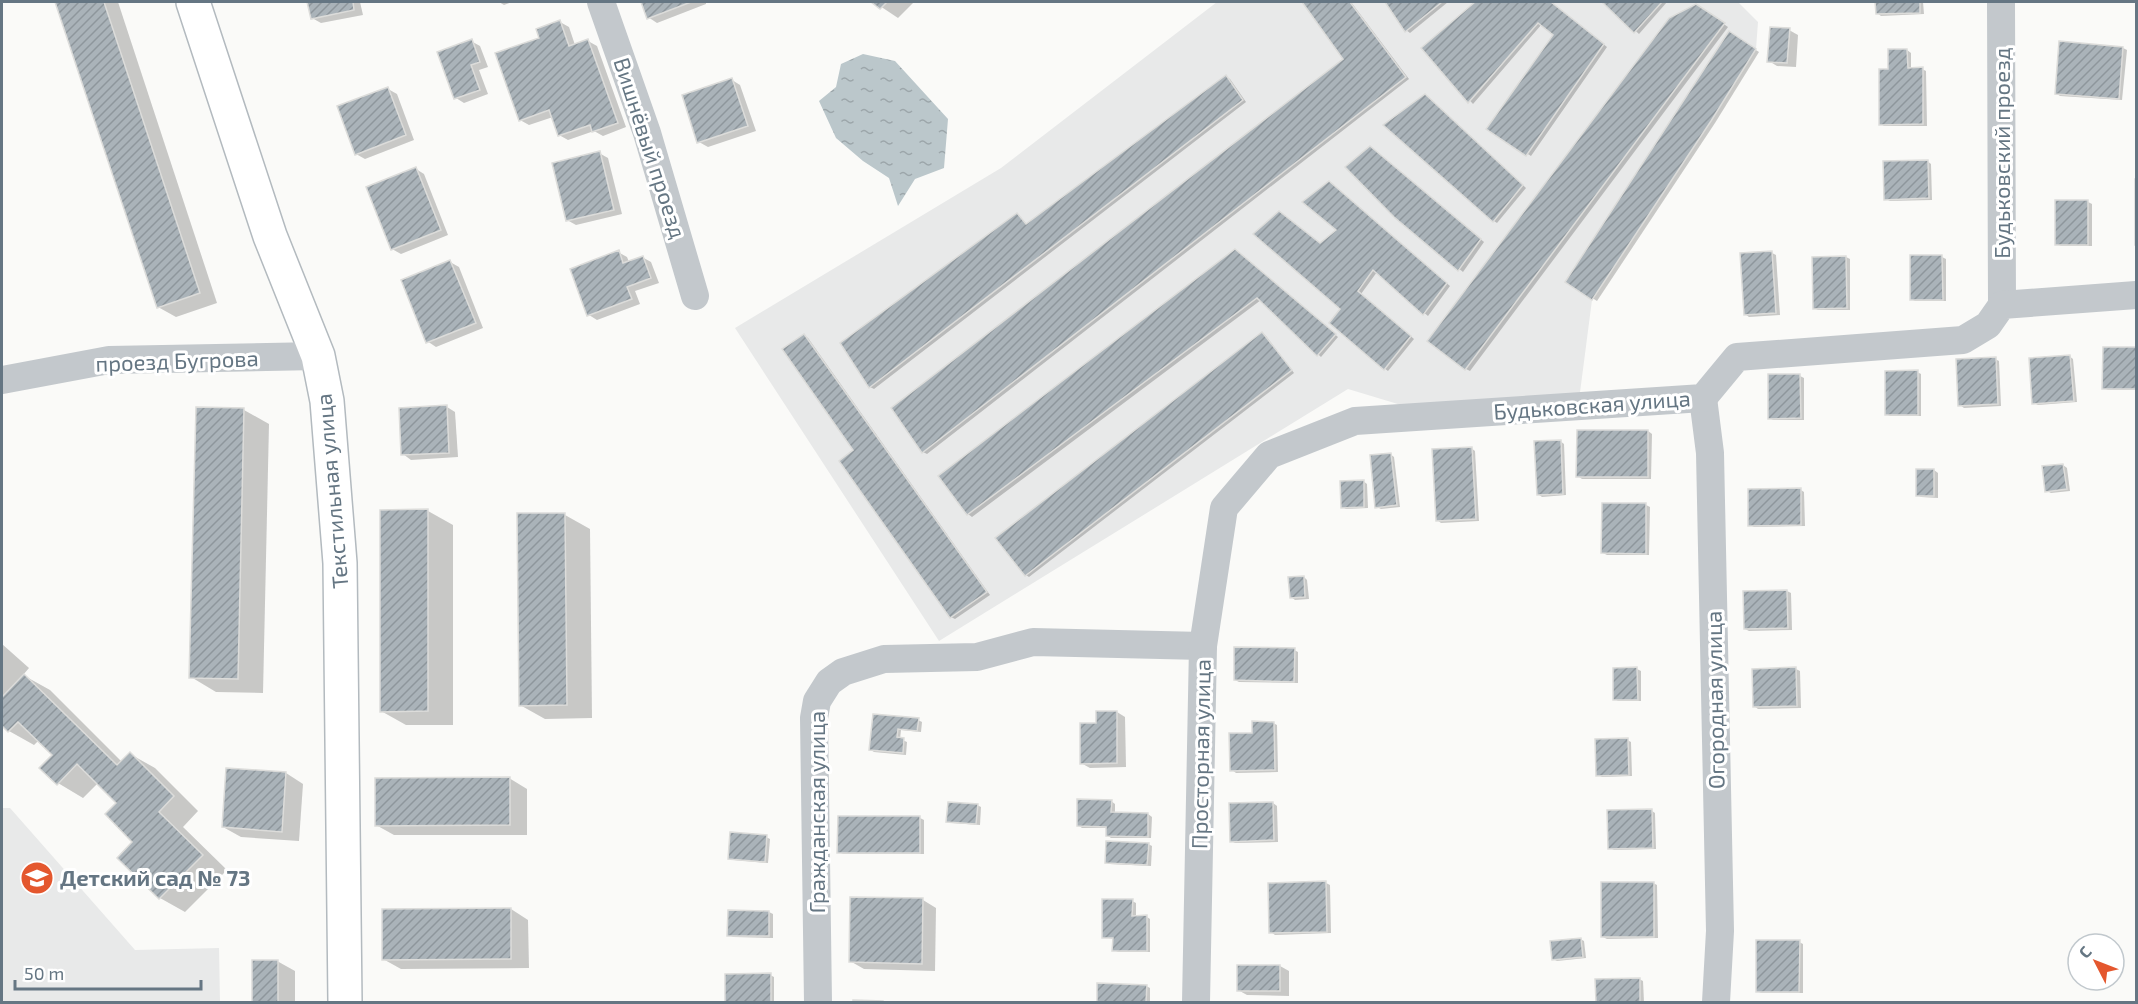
<svg xmlns="http://www.w3.org/2000/svg" width="2138" height="1004" viewBox="0 0 2138 1004" font-family="'Exo 2',sans-serif">
  <style>
    .built { fill: #e8e9e9 }
    .water { fill: url(#water-ripples) }
    .shadow { fill: #0003 }
    .building { fill: url(#building-hatch); stroke: #dcdcda; stroke-width: 1.5 }
    .lines { fill: none; stroke-linecap: round; stroke-linejoin: round }
    .secondary-casing { stroke: #b3babf; stroke-width: 36 }
    .street { stroke: #c3c8cc; stroke-width: 28 }
    .secondary { stroke: #fff; stroke-width: 33 }
    .labels { text-anchor: middle; stroke-width: 6; stroke-linejoin: round; paint-order: stroke }
    .street-label { font-size: 22px; fill: #657683; stroke: #fff }
    .poi-label { font-size: 22px; font-weight: bold; fill: #657683; stroke: #fff; text-anchor: start }
  </style>
  <defs>
    <pattern id="water-ripples" width="26" height="14" patternUnits="userSpaceOnUse" patternTransform="scale(1.5)"><rect width="26" height="14" fill="#bbc7cb"/><path d="M2 4q2-2 4 0t4 0M15 11q2-2 4 0t4 0" fill="none" stroke="#9ca6aa"/></pattern>
    <pattern id="building-hatch" width="6" height="6" patternUnits="userSpaceOnUse" patternTransform="scale(1.5)"><rect width="6" height="6" fill="#aab3b9"/><path d="M-1 1l2-2M0 6l6-6M5 7l2-2" fill="none" stroke="#8e969c"/></pattern>
  </defs>
  <rect width="100%" height="100%" fill="#fafaf8"/>
  <!-- built -->
  <g class="built">
    <path d="M1217 2H1738L1758 22 1756 49 1711 121 1592 300 1579 400 1421 411 1348 389 939 641 735 328 1001 168Z"/>
    <path d="M2 808H10L135 950 219 948 220 1002H2Z"/>
  </g>
  <!-- water -->
  <path class="water" d="M863 54 895 61 948 119 944 168 915 179 898 206 889 178 863 161 836 138 819 101 836 87 841 64Z"/>
  <!-- shadow -->
  <g class="shadow">
    <path d="M57 2H118L217 303 176 317 158 307Z"/>
    <path d="M309 2H360L363 15 321 23 312 18Z"/>
    <path d="M499 2H512L504 5Z"/>
    <path d="M642 2H706V4L657 23 648 17Z"/>
    <path d="M874 2H914L898 18Z"/>
    <path d="M1304 2H1351L1409 79 927 454 923 452 1345 59Z"/>
    <path d="M1387 2H1448L1410 33 1406 30Z"/>
    <path d="M1477 2H1550L1607 47 1531 156 1488 129 1555 35 1542 24 1473 104 1423 48Z"/>
    <path d="M1604 2H1667L1639 34Z"/>
    <path d="M1877 2H1923L1924 14 1881 16 1877 13Z"/>
    <path d="M1700 8 1728 27 1470 371 1466 369 1429 341Z"/>
    <path d="M560 22 569 27 575 45 588 41 597 46 626 127 603 136 594 131 568 140 559 135 553 117 529 125 520 120 541 39Z"/>
    <path d="M1789 30 1798 35 1796 67 1777 66 1769 61Z"/>
    <path d="M1729 33 1759 52 1715 123 1597 301 1567 282Z"/>
    <path d="M471 41 480 46 488 67 479 70 488 94 464 103 456 98Z"/>
    <path d="M2123 48 2127 50 2122 100 2060 96 2056 93Z"/>
    <path d="M1907 50 1911 53V69H1922L1926 71 1927 126H1884L1881 124 1889 71Z"/>
    <path d="M1226 77 1230 79 1246 102 874 389 870 387 842 344 1017 215 1028 225Z"/>
    <path d="M732 80 740 85 756 131 708 147 699 142Z"/>
    <path d="M388 89 397 94 414 140 365 159 356 154Z"/>
    <path d="M1429 98 1526 188 1497 223 1494 221Z"/>
    <path d="M1374 150 1484 242 1463 272 1395 216Z"/>
    <path d="M599 153 608 158 622 214 576 225 567 220Z"/>
    <path d="M1927 161 1931 164 1932 200 1890 201 1886 199Z"/>
    <path d="M416 169 424 174 448 235 401 254 392 249Z"/>
    <path d="M1333 185 1450 286 1428 316 1377 272 1361 294 1414 339 1388 371 1384 368 1342 309 1339 230Z"/>
    <path d="M2088 202 2092 204V246H2061L2057 244Z"/>
    <path d="M618 252 627 257 629 262 642 257 651 262 659 283 635 291 640 304 597 320 589 315Z"/>
    <path d="M1239 253 1338 337 1321 357 1261 300 972 517 968 514Z"/>
    <path d="M1772 253 1776 255 1780 315 1749 317 1745 314Z"/>
    <path d="M1846 257 1850 259V310H1818L1814 308Z"/>
    <path d="M1942 257 1946 259V301H1915L1911 299Z"/>
    <path d="M450 262 459 267 483 328 436 347 427 341Z"/>
    <path d="M1262 333 1266 336 1294 373 1029 577 1026 575Z"/>
    <path d="M804 336 808 338 990 595 955 619 951 617 855 451Z"/>
    <path d="M2104 348 2136 349V390H2108L2104 388Z"/>
    <path d="M2069 356 2073 359 2077 402 2038 405 2034 403Z"/>
    <path d="M1995 359 1999 361 2001 406 1964 408 1960 405Z"/>
    <path d="M1917 372 1921 374V416H1890L1886 414Z"/>
    <path d="M1800 376 1804 378V420H1773L1769 418Z"/>
    <path d="M447 407 455 412 458 457 411 460 403 454Z"/>
    <path d="M244 410 269 424 263 693 216 692 191 677Z"/>
    <path d="M1648 431 1652 434 1651 479H1582L1578 476Z"/>
    <path d="M1560 441 1564 444 1566 495 1542 497 1538 494Z"/>
    <path d="M1471 448 1475 451 1479 521 1441 523 1437 520Z"/>
    <path d="M1390 454 1394 457 1400 507 1381 509 1377 507Z"/>
    <path d="M2063 465 2067 468 2070 491 2051 493 2047 491Z"/>
    <path d="M1917 470H1934L1938 473V498L1921 497 1917 495Z"/>
    <path d="M1363 481 1367 484 1368 508 1346 509 1342 507Z"/>
    <path d="M1801 490 1804 492 1805 526 1754 527 1750 525Z"/>
    <path d="M1646 505 1650 507 1649 555H1607L1603 553Z"/>
    <path d="M428 511 453 525V725H406L381 711Z"/>
    <path d="M565 515 590 529 592 718 545 719 520 705Z"/>
    <path d="M1304 577 1307 580 1309 599 1295 600 1291 597Z"/>
    <path d="M1787 591 1791 593 1792 630 1749 631 1745 629 1744 592Z"/>
    <path d="M2 644 29 668 23 675 50 690 122 762 130 754 155 768 198 811 183 827 227 870 185 912 160 898 118 803 98 783 83 798 58 783 54 755 39 740 34 745 9 731 2 724Z"/>
    <path d="M1294 650 1298 652V683L1239 682 1235 680Z"/>
    <path d="M1614 669H1637L1641 671V701H1618L1615 699Z"/>
    <path d="M1796 669 1800 671 1801 708 1758 709 1754 706Z"/>
    <path d="M1117 712 1125 717 1126 767 1090 768 1081 763 1098 724Z"/>
    <path d="M874 715 918 720 922 722 921 732 901 730 900 739 907 742 906 755 874 752 870 749Z"/>
    <path d="M1273 723 1277 725 1278 772 1236 773 1232 770 1253 734Z"/>
    <path d="M1627 740 1631 742 1632 776 1602 777 1598 775Z"/>
    <path d="M286 773 303 784 299 841 241 837 223 827Z"/>
    <path d="M509 778 527 789V835H394L376 825Z"/>
    <path d="M1111 801 1115 804V814H1148L1152 817 1151 838H1111L1107 835V828H1082L1078 825Z"/>
    <path d="M1273 803 1277 806 1278 842 1235 843 1231 841Z"/>
    <path d="M977 805 981 807 980 825 952 823 948 821Z"/>
    <path d="M1652 811 1655 813 1656 849 1614 850 1610 848Z"/>
    <path d="M920 818 924 820V854H843L839 852Z"/>
    <path d="M766 837 770 839 768 863 734 860 730 858Z"/>
    <path d="M1148 844 1152 846 1151 866 1110 864 1106 862Z"/>
    <path d="M1326 883 1330 885 1331 933 1275 935 1271 932Z"/>
    <path d="M1653 883 1657 885 1658 938 1607 939 1603 937Z"/>
    <path d="M923 900 936 908 935 971 864 969 850 961Z"/>
    <path d="M1132 901 1136 903V917H1147L1150 919V952H1118L1114 950V939L1103 937Z"/>
    <path d="M511 909 528 920 529 968 401 969 383 959Z"/>
    <path d="M769 912 773 914V938L733 937 729 935Z"/>
    <path d="M1580 939 1584 941 1586 958 1557 961 1553 959Z"/>
    <path d="M1799 942 1803 944V993H1761L1757 991Z"/>
    <path d="M253 961H277L295 971V1002H254Z"/>
    <path d="M1280 966 1289 971V996L1247 995 1238 990Z"/>
    <path d="M726 975H770L774 977V1002H726Z"/>
    <path d="M1639 979 1643 981 1644 1002H1597L1596 980Z"/>
    <path d="M1099 985 1146 986 1150 988V1002H1098Z"/>
  </g>
  <!-- building -->
  <g class="building">
    <path d="M55 2H104L200 293 157 308Z"/>
    <path d="M307 2H353L354 10 311 19Z"/>
    <path d="M641 2H691L647 19Z"/>
    <path d="M871 2H887L880 9Z"/>
    <path d="M1302 2H1350L1406 77 922 453 891 408 1343 59Z"/>
    <path d="M1385 2H1442L1405 32Z"/>
    <path d="M1475 2H1551L1604 44 1526 156 1486 129 1553 35 1538 23 1468 103 1421 48Z"/>
    <path d="M1602 2H1662L1634 33Z"/>
    <path d="M1875 2H1920V13L1876 14Z"/>
    <path d="M1696 4 1725 23 1465 370 1427 341 1669 18Z"/>
    <path d="M560 20 569 46 588 39 618 123 592 132 590 125 558 136 549 110 519 121 495 53 539 38 536 29Z"/>
    <path d="M1770 27 1790 28 1787 63 1767 62Z"/>
    <path d="M1729 31 1756 49 1711 121 1592 300 1565 282Z"/>
    <path d="M472 39 480 62 471 65 480 90 454 99 437 52Z"/>
    <path d="M2059 41 2123 47 2119 99 2055 94Z"/>
    <path d="M1888 49H1907L1908 68 1923 67V124L1879 125V69H1888Z"/>
    <path d="M1226 75 1243 100 869 388 840 343 1017 213 1026 224Z"/>
    <path d="M732 78 748 126 697 143 682 95Z"/>
    <path d="M388 87 406 135 355 155 337 106Z"/>
    <path d="M1425 94 1523 185 1493 222 1383 125Z"/>
    <path d="M1370 146 1481 239 1458 271 1394 217 1345 167Z"/>
    <path d="M600 151 614 210 566 221 552 163Z"/>
    <path d="M1928 160 1929 198 1884 200 1883 161Z"/>
    <path d="M416 167 441 230 391 250 366 187Z"/>
    <rect x="2135" y="179" width="1" height="66"/>
    <path d="M1329 181 1447 283 1423 315 1373 270 1358 291 1411 336 1384 370 1329 323 1340 309 1253 234 1279 211 1320 243 1336 230 1302 202Z"/>
    <rect x="2055" y="200" width="33" height="45"/>
    <path d="M1235 249 1336 334 1317 356 1257 298 967 515 938 476Z"/>
    <path d="M619 250 623 263 643 256 651 278 627 287 632 299 587 316 570 269Z"/>
    <path d="M1772 251 1776 313 1744 315 1740 253Z"/>
    <path d="M1910 255H1942L1943 300H1910Z"/>
    <path d="M1846 256 1847 308 1813 309 1812 257Z"/>
    <path d="M450 260 476 323 426 343 401 280Z"/>
    <path d="M1262 332 1292 370 1025 576 995 538Z"/>
    <path d="M804 334 987 592 950 618 839 461 853 450 782 349Z"/>
    <path d="M2103 347H2136V389H2102Z"/>
    <path d="M2070 355 2074 401 2032 404 2029 358Z"/>
    <path d="M1996 357 1998 404 1958 406 1956 359Z"/>
    <path d="M1918 370V415H1885V371Z"/>
    <path d="M1768 374H1800L1801 418 1768 419Z"/>
    <path d="M447 405 449 453 401 455 399 408Z"/>
    <path d="M196 407 244 408 238 679 189 678Z"/>
    <path d="M1577 430H1648V477H1576Z"/>
    <path d="M1561 440 1563 494 1537 495 1534 441Z"/>
    <path d="M1472 447 1476 519 1436 521 1432 449Z"/>
    <path d="M1391 453 1397 505 1375 508 1370 455Z"/>
    <path d="M2063 464 2067 489 2045 492 2042 466Z"/>
    <rect x="1916" y="469" width="18" height="27"/>
    <path d="M1364 480V507L1341 508 1340 481Z"/>
    <path d="M1801 488V525L1748 526V489Z"/>
    <path d="M1602 503H1646V554L1601 553Z"/>
    <path d="M428 509V711L380 712V510Z"/>
    <path d="M517 513H565L567 705 519 706Z"/>
    <path d="M1304 576 1305 597 1290 598 1288 577Z"/>
    <path d="M1787 590 1788 628 1744 629 1743 591Z"/>
    <path d="M1234 647 1295 648 1294 682 1234 680Z"/>
    <path d="M1637 667 1638 700H1613V668Z"/>
    <path d="M1796 667 1797 706 1753 707 1752 669Z"/>
    <path d="M24 674 117 765 130 752 174 796 159 812 203 855 159 899 117 858 132 842 105 814 116 803 77 764 57 785 39 768 52 755 18 722 8 732 2 726V697Z"/>
    <path d="M1096 711H1117V763L1080 764V723H1096Z"/>
    <path d="M873 714 919 718 917 731 898 729 897 737 904 738 903 753 869 750Z"/>
    <path d="M1252 721 1274 722 1275 770 1230 771 1229 733H1252Z"/>
    <path d="M1628 738 1629 775 1596 776 1595 739Z"/>
    <path d="M226 768 286 772 282 832 222 827Z"/>
    <path d="M510 777V825L375 826V778Z"/>
    <path d="M1077 799 1112 800 1111 812 1148 813V837L1106 836V827L1077 826Z"/>
    <path d="M948 802 978 804 976 824 946 822Z"/>
    <path d="M1273 802 1274 840 1230 842 1229 803Z"/>
    <path d="M1652 809 1653 848 1608 849 1607 810Z"/>
    <path d="M838 816H920V853H837Z"/>
    <path d="M730 832 767 835 765 862 728 859Z"/>
    <path d="M1106 841 1149 843 1147 865 1105 863Z"/>
    <path d="M1326 881 1327 932 1269 933 1268 883Z"/>
    <rect x="1601" y="882" width="53" height="55"/>
    <path d="M850 897 923 898 922 964 849 962Z"/>
    <path d="M1102 899H1133L1132 916 1147 915V951H1112L1113 938H1102Z"/>
    <path d="M511 908V959L382 960V909Z"/>
    <path d="M728 910 769 911V936H727Z"/>
    <path d="M1581 938 1583 957 1552 960 1550 941Z"/>
    <path d="M1756 940H1800L1799 992H1756Z"/>
    <rect x="252" y="960" width="26" height="42"/>
    <rect x="1237" y="965" width="43" height="26"/>
    <path d="M771 973V1002H725V974Z"/>
    <path d="M1640 978V1002H1596L1595 979Z"/>
    <path d="M1097 983 1147 985 1146 1002H1097Z"/>
    <path d="M853 1000 883 1001V1002H853Z"/>
  </g>
  <g class="lines">
    <!-- secondary casing -->
    <g class="secondary-casing">
      <path id="secondary" d="M193 2 270 236 318 356 327 401 340 563 345 1002"/>
    </g>
    <!-- street -->
    <g class="street">
      <path d="M601 2 647 133 695 296"/>
      <path d="M2001 2 2002 305"/>
      <path d="M2 380 109 360 318 356"/>
      <path d="M1703 398 1710 453 1720 931 1716 1002"/>
      <path d="M818 1002 814 718 817 701 829 682 843 672 884 659 977 657 1033 642 1203 646"/>
      <path d="M1196 1002 1203 646 1224 508 1269 455 1355 421 1703 398 1737 357 1963 340 1988 325 2002 305 2136 295"/>
    </g>
    <!-- secondary -->
    <use href="#secondary" class="secondary"/>
  </g>
  <!-- icons -->
  <defs>
    <g id="school-disc" transform="scale(1.725)"><circle r="9.5" fill="#e4572e" stroke="#fff"/><path d="M0-5L7-2L0 1L-7-2ZM-4 1L0 2.5L4 1V4Q0 6-4 4Z" fill="#fff"/></g>
  </defs>
  <g fill-rule="evenodd">
    <use href="#school-disc" x="37" y="878"/>
  </g>
  <g class="labels">
    <!-- street labels -->
    <g class="street-label">
      <text transform="translate(650 148) rotate(72)" y="8">Вишнёвый проезд</text>
      <text transform="translate(2002 153) rotate(-90)" y="8">Будьковский проезд</text>
      <text transform="translate(177 361) rotate(-2)" y="8">проезд Бугрова</text>
      <text transform="translate(1592 405) rotate(-4)" y="8">Будьковская улица</text>
      <text transform="translate(332 491) rotate(-95)" y="8">Текстильная улица</text>
      <text transform="translate(1715 700) rotate(-91)" y="8">Огородная улица</text>
      <text transform="translate(1201 754) rotate(-89)" y="8">Просторная улица</text>
      <text transform="translate(817 812) rotate(-90)" y="8">Гражданская улица</text>
    </g>
    <!-- poi labels -->
    <g class="poi-label">
      <text x="60" y="886">Детский сад № 73</text>
    </g>
  </g>
  <!-- border -->
  <rect width="2138" height="1004" fill="none" stroke="#657683" stroke-width="6"/>
  <!-- north arrow -->
  <g transform="translate(2096 962) rotate(312)"><circle r="28" fill="#ffffff" stroke="#c1c8cd" stroke-width="1.5"/>
  <path d="M0-4.5L10 22L0 15L-10 22Z" fill="#e4572e"/>
  <text y="-9" font-size="16" font-weight="bold" text-anchor="middle" fill="#657683">С</text>
  </g>
  <!-- scale -->
  <path d="M15 980v9h186v-9" fill="none" stroke="#657683" stroke-width="3"/>
  <text x="24" y="980" font-size="18" fill="#657683" stroke="#ffffff" stroke-width="4.5" paint-order="stroke">50 m</text>
</svg>
